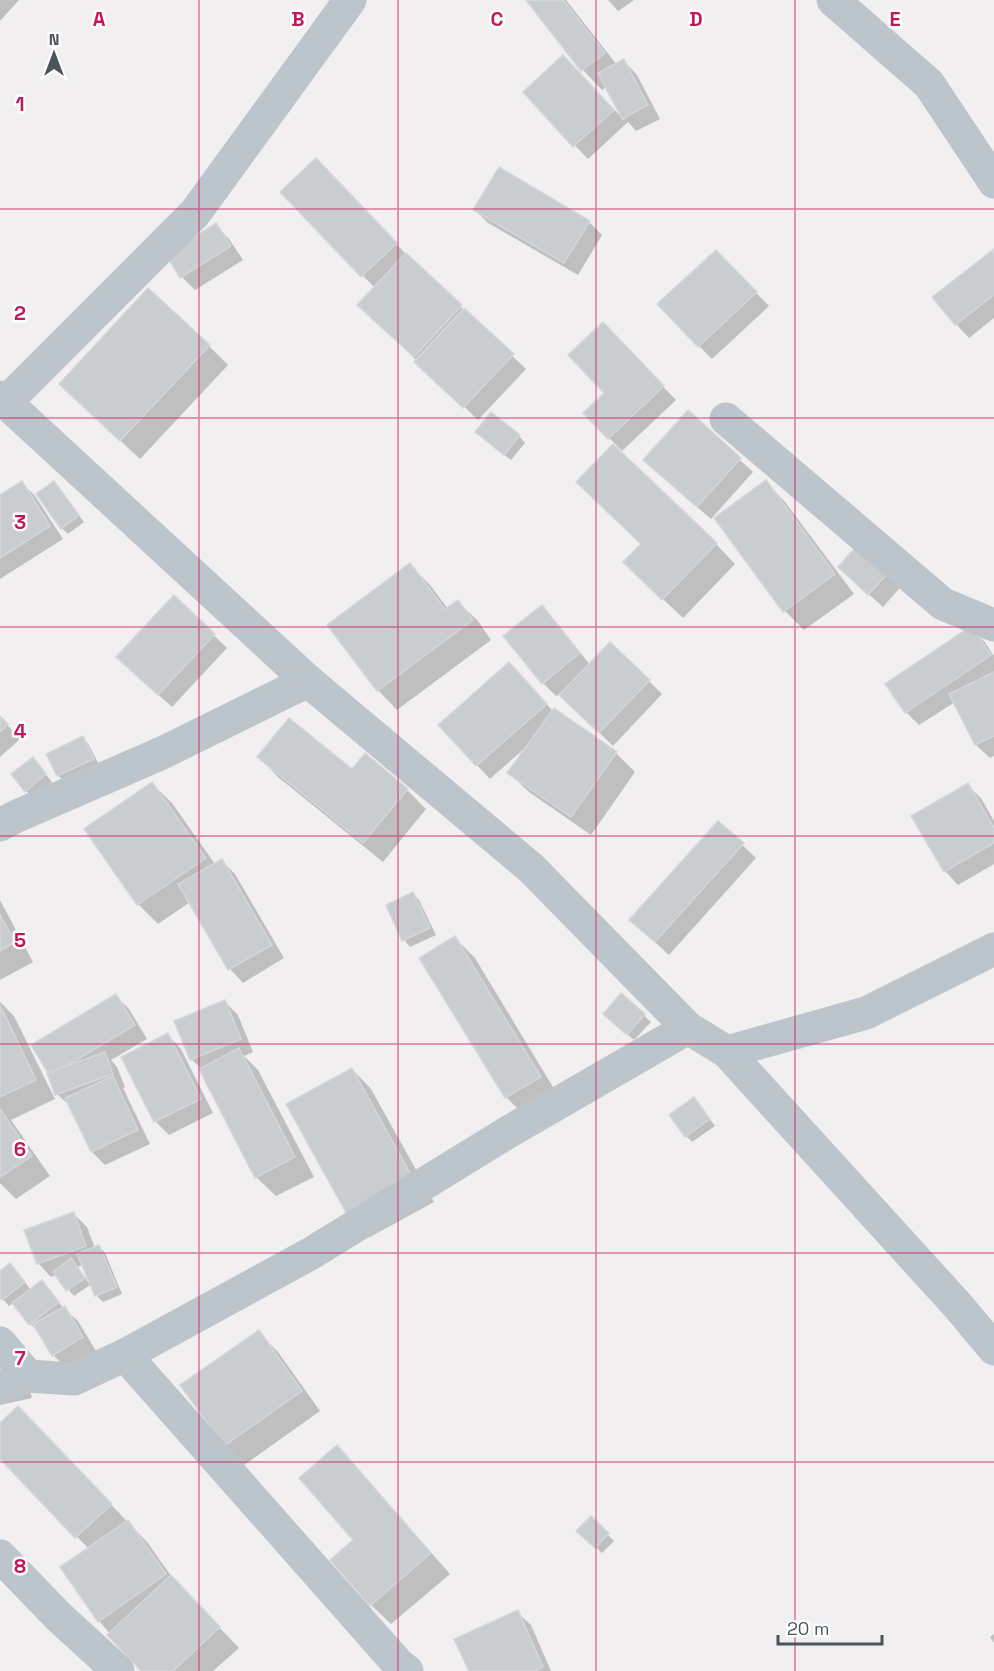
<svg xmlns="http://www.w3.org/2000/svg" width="994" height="1671" viewBox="0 0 994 1671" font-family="'Space Grotesk',sans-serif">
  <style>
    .shadow { fill: #0003 }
    .building { fill: #c9cdd0; stroke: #d4d6da; stroke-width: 1.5 }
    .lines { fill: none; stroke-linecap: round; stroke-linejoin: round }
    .minor { stroke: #bcc5cb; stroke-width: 33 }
    .grid { fill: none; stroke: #c2185b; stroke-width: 1.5; stroke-opacity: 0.55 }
    .grid-label { font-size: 20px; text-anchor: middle; font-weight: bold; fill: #c2185b; stroke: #fff; stroke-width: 5; stroke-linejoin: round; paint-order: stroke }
  </style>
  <rect width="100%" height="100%" fill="#f1efef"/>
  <!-- shadow -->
  <g class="shadow">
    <path d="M0 0H19L0 21Z"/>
    <path d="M528 0H566L617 65 624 61 637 75 660 119 636 131 628 122 588 159 525 93 576 70 625 121 607 86 602 90 583 70Z"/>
    <path d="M608 0H633V1L618 11Z"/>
    <path d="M336 179 415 264 526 369 478 420 379 324 375 288 282 192Z"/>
    <path d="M475 210 589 222 602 235 578 275 488 223Z"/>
    <path d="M216 225 229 239 243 260 195 290 182 277 168 255Z"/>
    <path d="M994 251V318L969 338 956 324Z"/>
    <path d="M729 265 769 306 712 359 699 346Z"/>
    <path d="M616 338 676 400 622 451 585 413 606 393Z"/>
    <path d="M209 346 228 365 140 459 80 403Z"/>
    <path d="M688 412 753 472 711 519 658 473Z"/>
    <path d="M519 436 525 443 511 460 483 438Z"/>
    <path d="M766 482 785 502 854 594 804 630 785 611Z"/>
    <path d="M22 483 35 496 63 539 0 579V497Z"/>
    <path d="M60 490 84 522 68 534 62 528Z"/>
    <path d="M716 544 735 564 683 618 644 581Z"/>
    <path d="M410 565 430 585 448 609 458 602 478 621 491 640 397 710 378 690Z"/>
    <path d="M891 570 904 583 883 607 853 580Z"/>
    <path d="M174 597 227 648 172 707 131 670Z"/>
    <path d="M542 607 555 621 590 665 649 681 662 694 613 746 560 694 556 696 543 683Z"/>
    <path d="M971 628 984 641 994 656V756L990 758 976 745 955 702 919 725 906 712Z"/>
    <path d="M522 678 553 711 616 753 635 772 591 835 529 792 509 773 526 747 490 779 440 725Z"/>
    <path d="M0 717 20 739 0 757Z"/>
    <path d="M83 738 89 745 99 765 64 782 58 775Z"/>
    <path d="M259 757 352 771 407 790 426 809 383 862 278 777Z"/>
    <path d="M39 766 52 782 33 797 26 791Z"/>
    <path d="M152 784 172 803 215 864 222 861 235 874 284 958 243 983 230 969 190 902 158 924 138 904 86 829Z"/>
    <path d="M967 785 981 798 994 821V864L958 885 945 871Z"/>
    <path d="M719 823 756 858 669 955 645 933Z"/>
    <path d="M413 894 419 900 436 935 410 947 404 940 388 906Z"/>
    <path d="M0 900 33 962 0 980Z"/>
    <path d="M455 938 475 958 559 1097 526 1117 506 1097 422 958Z"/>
    <path d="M622 995 651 1022 634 1040 611 1020Z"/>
    <path d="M116 996 129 1009 147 1039 111 1060 117 1067 125 1087 123 1088 150 1144 105 1165 92 1152 71 1107 57 1094 49 1072Z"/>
    <path d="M0 1002 14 1016 55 1099 11 1120 50 1176 16 1199 0 1183Z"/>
    <path d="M225 1002 238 1015 253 1052 244 1056 258 1070 314 1177 276 1196 256 1177 202 1069 191 1059Z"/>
    <path d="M168 1035 181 1049 213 1113 169 1135 155 1121 123 1058Z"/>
    <path d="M352 1069 371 1089 434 1202 370 1237 351 1217Z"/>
    <path d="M700 1106 715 1126 692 1142 686 1136Z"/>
    <path d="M74 1214 87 1227 95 1248 99 1246 105 1253 122 1294 103 1302 97 1296 83 1265 78 1267 90 1285 74 1296 56 1275 51 1277 38 1263Z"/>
    <path d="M16 1271 31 1290 48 1288 64 1309 78 1321 96 1351 67 1368 53 1355 38 1329 37 1330 30 1324 13 1303 9 1306 0 1296V1273Z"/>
    <path d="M258 1332 278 1352 320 1411 244 1465 225 1445Z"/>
    <path d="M0 1381 28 1383 32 1398 0 1405Z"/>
    <path d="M0 1425 37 1428 147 1542 174 1580 239 1648 213 1671H143L99 1621 62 1568 89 1549 0 1457Z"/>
    <path d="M337 1447 356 1467 450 1574 391 1624 371 1605Z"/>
    <path d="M591 1518 614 1541 602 1553 585 1537Z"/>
    <path d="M517 1612 531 1625 551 1671H470Z"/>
    <path d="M994 1634V1643L990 1637Z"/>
  </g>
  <!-- building -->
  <g class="building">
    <path d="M526 0H563L605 53 581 71Z"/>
    <path d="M563 55 614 110 573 147 523 92Z"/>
    <path d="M624 59 648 105 622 119 598 73Z"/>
    <path d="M316 158 397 243 361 277 280 192Z"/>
    <path d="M499 167 590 221 564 263 473 210Z"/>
    <path d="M216 223 231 246 180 278 166 255Z"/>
    <path d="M994 249V295L955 325 932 297Z"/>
    <path d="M716 250 757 292 698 347 657 304Z"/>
    <path d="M406 253 462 305 414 357 357 305Z"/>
    <path d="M148 288 210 345 120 441 59 384Z"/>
    <path d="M464 308 514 354 463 408 414 362Z"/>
    <path d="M603 322 664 386 608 439 583 413 604 393 568 355Z"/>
    <path d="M688 410 741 458 697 507 643 460Z"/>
    <path d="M491 412 520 435 504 455 475 432Z"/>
    <path d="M613 444 717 543 662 600 623 562 641 544 576 482Z"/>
    <path d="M766 480 835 574 783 612 714 518Z"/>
    <path d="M22 481 50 526 0 558V495Z"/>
    <path d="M54 481 79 515 61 529 36 494Z"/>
    <path d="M861 541 892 569 868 595 838 567Z"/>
    <path d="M410 563 445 609 458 600 473 620 377 691 327 625Z"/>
    <path d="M174 595 215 634 158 695 116 657Z"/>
    <path d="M542 605 580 653 542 684 503 636Z"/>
    <path d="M971 626 991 655 905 713 885 684Z"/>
    <path d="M610 642 650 680 599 733 559 695Z"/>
    <path d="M509 662 547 704 476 766 438 725Z"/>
    <path d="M994 672V736L975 745 949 694Z"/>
    <path d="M554 708 617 752 571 817 507 773Z"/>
    <path d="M0 716 8 724 0 732Z"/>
    <path d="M289 718 352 769 365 753 408 789 363 843 257 757Z"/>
    <path d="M83 736 94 759 57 776 46 754Z"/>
    <path d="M33 757 46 774 25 792 11 774Z"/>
    <path d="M152 782 206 858 137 905 84 829Z"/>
    <path d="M968 783 994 828V843L944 872 911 816Z"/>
    <path d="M718 821 744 843 655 942 629 920Z"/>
    <path d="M222 859 272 945 228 970 178 884Z"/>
    <path d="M413 892 430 928 402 941 386 905Z"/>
    <path d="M0 915 15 942 0 951Z"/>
    <path d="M455 936 541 1077 505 1098 419 958Z"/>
    <path d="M621 993 645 1014 627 1035 603 1014Z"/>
    <path d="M116 994 135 1025 50 1076 31 1045Z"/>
    <path d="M225 1000 241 1039 190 1060 174 1021Z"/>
    <path d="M0 1005 36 1080 0 1097Z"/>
    <path d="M168 1033 201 1099 154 1122 121 1057Z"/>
    <path d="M239 1048 295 1157 255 1178 199 1069Z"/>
    <path d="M105 1052 113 1074 55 1095 47 1073Z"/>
    <path d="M352 1068 415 1182 349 1218 286 1104Z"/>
    <path d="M113 1076 138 1130 91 1152 65 1098Z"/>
    <path d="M694 1097 710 1119 685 1137 669 1115Z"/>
    <path d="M0 1109 32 1156 0 1177Z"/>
    <path d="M74 1212 86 1246 37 1264 24 1230Z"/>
    <path d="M99 1245 117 1287 95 1296 77 1254Z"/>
    <path d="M71 1258 85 1278 66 1291 53 1272Z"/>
    <path d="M10 1263 25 1282 2 1300 0 1298V1271Z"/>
    <path d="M42 1280 59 1302 29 1325 12 1303Z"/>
    <path d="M65 1306 83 1337 52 1356 33 1324Z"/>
    <path d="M259 1330 302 1391 224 1446 180 1385Z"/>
    <path d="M18 1406 112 1504 75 1538 0 1459V1423Z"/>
    <path d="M337 1445 431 1553 370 1606 330 1560 353 1540 299 1478Z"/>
    <path d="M591 1516 609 1533 595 1548 576 1531Z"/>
    <path d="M128 1520 166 1574 98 1622 60 1567Z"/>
    <path d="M171 1575 220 1627 173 1671H141L107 1635Z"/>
    <path d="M518 1610 543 1667 535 1671H469L454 1639Z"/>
  </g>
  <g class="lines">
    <!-- minor -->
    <g class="minor">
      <path d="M833 0 929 84 994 182"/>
      <path d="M0 397 308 681 162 753 17 816 0 825"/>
      <path d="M6 402 195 213 350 0"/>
      <path d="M726 419 943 604 994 625"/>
      <path d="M308 681 531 868 688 1028 727 1052 959 1307 994 1349"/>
      <path d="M727 1052 866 1013 994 949"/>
      <path d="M0 1343 28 1376 0 1388"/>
      <path d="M125 1355 399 1665 407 1671"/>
      <path d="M28 1376 74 1379 125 1355 310 1254 510 1131 688 1028"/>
      <path d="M0 1556 59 1617 118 1671"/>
    </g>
  </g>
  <!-- grid -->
  <path class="grid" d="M199 0V1671M398 0V1671M596 0V1671M795 0V1671M0 209H994M0 418H994M0 627H994M0 836H994M0 1044H994M0 1253H994M0 1462H994"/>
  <g class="grid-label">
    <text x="99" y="26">A</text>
    <text x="298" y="26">B</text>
    <text x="497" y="26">C</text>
    <text x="696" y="26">D</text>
    <text x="895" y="26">E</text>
    <text x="20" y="111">1</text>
    <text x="20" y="320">2</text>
    <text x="20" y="529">3</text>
    <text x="20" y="738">4</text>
    <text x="20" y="947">5</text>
    <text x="20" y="1156">6</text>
    <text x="20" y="1365">7</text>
    <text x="20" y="1573">8</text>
  </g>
  <!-- north arrow -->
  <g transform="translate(54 54)" stroke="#ffffff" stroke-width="4.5" paint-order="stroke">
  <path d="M0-4.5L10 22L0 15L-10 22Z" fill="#49555b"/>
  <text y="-9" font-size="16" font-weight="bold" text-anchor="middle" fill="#49555b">N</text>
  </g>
  <!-- scale -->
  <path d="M778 1635v9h104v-9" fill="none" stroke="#49555b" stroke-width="3"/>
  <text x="787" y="1635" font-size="18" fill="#49555b" stroke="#ffffff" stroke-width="4.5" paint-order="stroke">20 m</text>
</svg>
